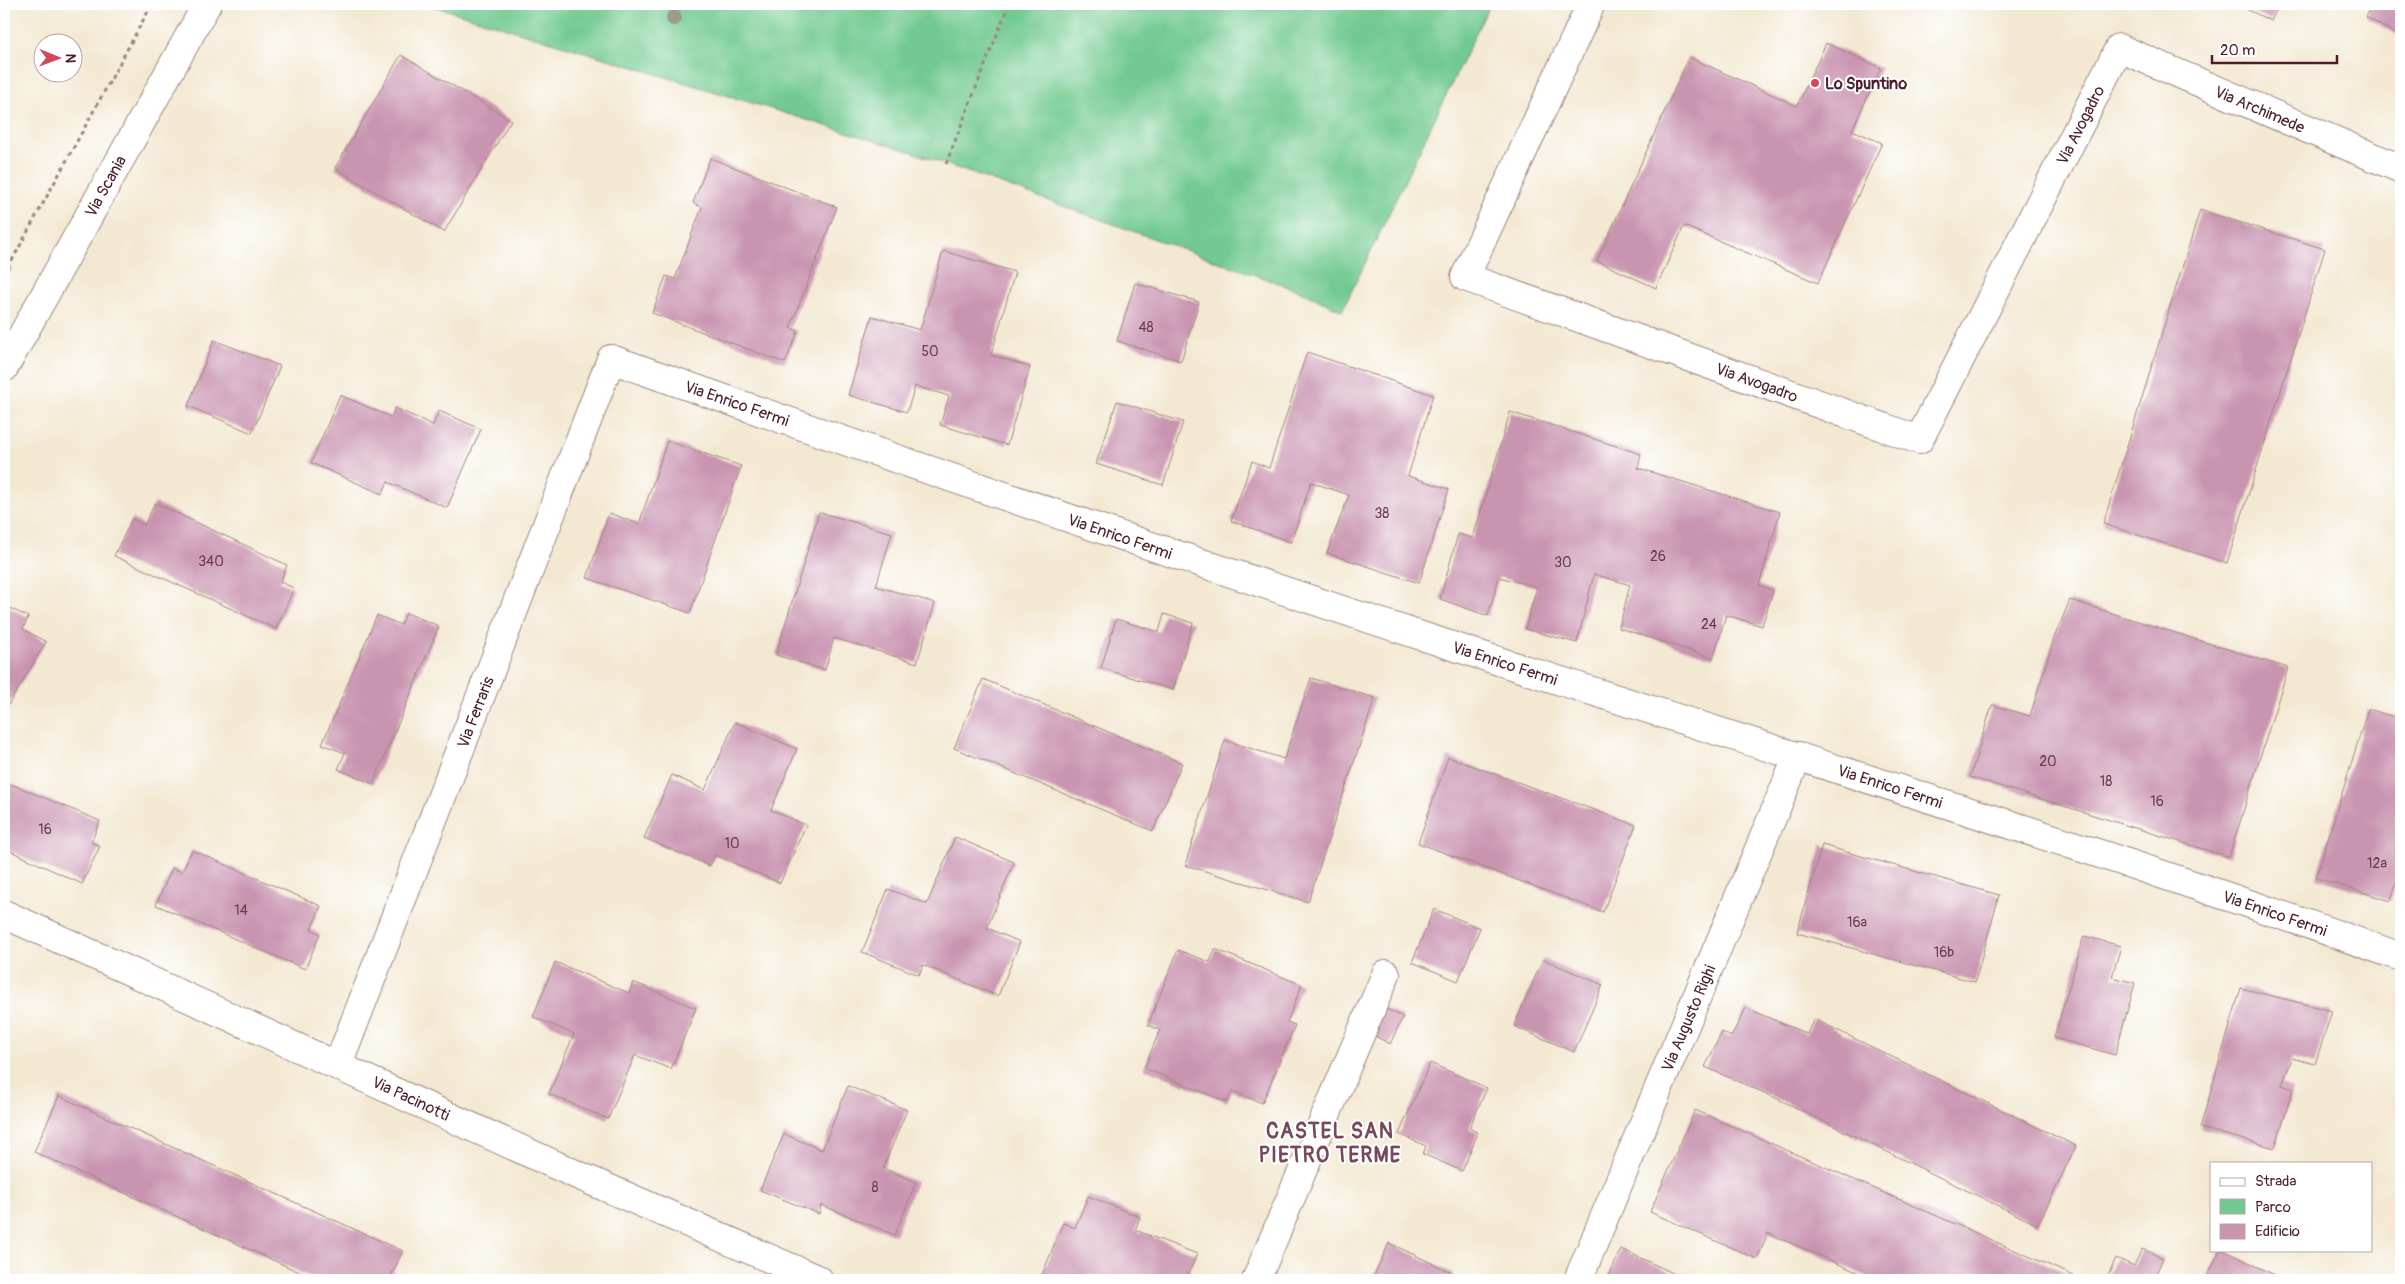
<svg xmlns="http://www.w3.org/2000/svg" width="2405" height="1284" viewBox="0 0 2405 1284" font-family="Pangolin,sans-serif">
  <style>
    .green { fill: #72ca90; stroke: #5e745e }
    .building { fill: #c994b0 }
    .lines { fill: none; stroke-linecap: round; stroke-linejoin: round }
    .street-casing { stroke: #9e847e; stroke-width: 30 }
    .path { stroke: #9e847e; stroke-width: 3; stroke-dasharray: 4 4; stroke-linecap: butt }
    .street { stroke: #fff; stroke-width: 28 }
    .tree { fill: #9e9a89 }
    .poi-dot { fill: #d1495b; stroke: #fff; stroke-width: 2 }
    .labels { text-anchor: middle; stroke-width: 4; stroke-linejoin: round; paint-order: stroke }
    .number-label { font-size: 14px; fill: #6a3c4c }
    .poi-label { font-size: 16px; font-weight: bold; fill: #4a1f2b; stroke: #fff; text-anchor: start }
    .street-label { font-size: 16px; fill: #4a1f2b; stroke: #fff }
    .district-label { font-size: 21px; font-weight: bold; letter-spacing: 1px; fill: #76485a; stroke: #fff }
  </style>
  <rect width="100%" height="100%" fill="#fff"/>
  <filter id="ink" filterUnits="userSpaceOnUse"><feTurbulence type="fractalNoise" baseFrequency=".02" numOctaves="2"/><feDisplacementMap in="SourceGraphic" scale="10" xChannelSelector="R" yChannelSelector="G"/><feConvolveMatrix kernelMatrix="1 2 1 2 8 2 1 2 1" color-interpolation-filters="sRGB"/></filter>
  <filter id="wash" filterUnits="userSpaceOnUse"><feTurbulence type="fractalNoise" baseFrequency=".0096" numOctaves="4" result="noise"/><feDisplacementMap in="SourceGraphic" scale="20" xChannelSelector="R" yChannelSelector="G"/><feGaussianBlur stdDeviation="1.12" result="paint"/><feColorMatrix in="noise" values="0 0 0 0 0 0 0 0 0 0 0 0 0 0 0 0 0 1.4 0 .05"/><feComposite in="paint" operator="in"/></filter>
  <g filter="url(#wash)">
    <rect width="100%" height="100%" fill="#f3e8d1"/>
    <!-- green -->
    <path class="green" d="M427 4H1490L1342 311 1300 291 912 152Z"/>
    <g id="blocks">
      <!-- building -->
      <g class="building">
        <path d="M2236 4H2279L2271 21Z"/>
        <path d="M2373 4H2401V37L2366 17Z"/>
        <path d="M1826 43 1881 68 1852 130 1882 143 1818 283 1684 226 1656 288 1597 261 1689 57 1797 106Z"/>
        <path d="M401 55 511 120 444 232 335 168Z"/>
        <path d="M710 158 837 207 790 328 798 331 785 363 652 313 666 276 675 279 702 207 693 203Z"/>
        <path d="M2200 210 2325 249 2227 563 2103 524Z"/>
        <path d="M943 251 1015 272 991 355 1030 367 1007 445 940 425 949 396 915 386 907 412 848 395 872 316 920 330Z"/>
        <path d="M1135 283 1199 302 1181 361 1117 341Z"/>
        <path d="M214 340 280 366 252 433 188 406Z"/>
        <path d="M1307 352 1433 395 1408 476 1449 489 1419 583 1327 553 1349 495 1311 482 1291 542 1231 521 1252 461 1269 468Z"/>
        <path d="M340 395 391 417 395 408 433 425 439 411 481 429 447 508 388 482 382 494 311 463Z"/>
        <path d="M1117 401 1183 422 1163 485 1096 464Z"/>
        <path d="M1510 412 1641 454 1638 468 1780 512 1759 585 1773 591 1762 626 1726 615 1713 658 1619 628 1630 585 1594 574 1577 643 1525 629 1537 587 1499 577 1488 616 1440 599 1458 534 1473 538Z"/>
        <path d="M667 441 741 466 690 613 587 578 609 513 639 524Z"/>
        <path d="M155 503 287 565 280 582 294 588 276 629 114 556 132 519 144 525Z"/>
        <path d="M819 512 892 533 876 586 935 603 917 663 834 638 825 670 776 655Z"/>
        <path d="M2070 600 2288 668 2229 857 1970 777 1992 705 2030 716 2054 638Z"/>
        <path d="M4 605 28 617 23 629 46 642 4 712Z"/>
        <path d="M406 613 439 626 373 784 338 769 345 753 322 744 377 615 401 625Z"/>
        <path d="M1164 614 1193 623 1173 690 1101 668 1116 619 1159 632Z"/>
        <path d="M1311 678 1375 698 1308 902 1185 865 1225 740 1284 759Z"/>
        <path d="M983 679 1182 763 1153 831 954 748Z"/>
        <path d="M2368 709 2401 719V868L2391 901 2316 878Z"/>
        <path d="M735 722 797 749 771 810 806 825 780 883 715 855 710 866 644 838 672 775 705 790Z"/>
        <path d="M1448 757 1636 825 1603 912 1418 843Z"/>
        <path d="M4 781 100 821 91 842 100 846 82 884 4 848Z"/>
        <path d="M955 837 1014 862 987 928 1020 942 998 996 923 965 919 975 862 952 888 889 927 904Z"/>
        <path d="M1822 845 1999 895 1975 982 1797 933Z"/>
        <path d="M192 850 321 906 311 929 320 934 305 969 156 905 172 868 182 872Z"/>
        <path d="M1434 909 1480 928 1458 981 1412 962Z"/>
        <path d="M2084 936 2121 946 2112 977 2135 983 2115 1055 2054 1038Z"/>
        <path d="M1215 949 1302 985 1287 1022 1295 1025 1262 1103 1232 1091 1227 1102 1144 1068 1160 1030 1148 1025 1178 950 1210 962Z"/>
        <path d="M1543 959 1603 985 1574 1052 1514 1026Z"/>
        <path d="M555 962 629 993 633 982 696 1008 671 1069 635 1055 608 1119 549 1094 574 1034 533 1017Z"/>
        <path d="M2241 988 2332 1011 2315 1064 2292 1058 2282 1085 2293 1089 2275 1148 2200 1128Z"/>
        <path d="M1382 1007 1403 1017 1390 1044 1369 1033Z"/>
        <path d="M1746 1008 1807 1034 1814 1019 2076 1146 2038 1225 1776 1098 1705 1067 1722 1032 1731 1037Z"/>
        <path d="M1430 1063 1487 1088 1469 1128 1478 1133 1462 1171 1423 1154 1426 1146 1399 1134Z"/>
        <path d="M848 1086 907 1110 883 1168 916 1182 895 1235 821 1205 819 1214 760 1190 784 1134 822 1150Z"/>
        <path d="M59 1096 403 1251 389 1280H317L34 1152Z"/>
        <path d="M1695 1110 2083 1280H1875L1768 1233 1757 1259 1650 1212Z"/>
        <path d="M1088 1196 1140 1217 1135 1230 1197 1254 1186 1280H1040L1063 1223 1075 1228Z"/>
        <path d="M1389 1243 1453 1273 1449 1280H1372Z"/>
        <path d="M1621 1249 1688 1280H1607Z"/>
        <path d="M2142 1249 2163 1258 2154 1279 2144 1275 2142 1280H2106L2116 1258 2134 1266Z"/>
        <path d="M2220 1250H2223L2285 1280H2206Z"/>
      </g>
    </g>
  </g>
  <g filter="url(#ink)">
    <use href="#blocks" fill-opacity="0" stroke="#9e847e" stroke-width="1"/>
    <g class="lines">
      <!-- street casing -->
      <g class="street-casing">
        <g id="street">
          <path d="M1591 4 1465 277 1919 440 2119 48 2401 169"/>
          <path d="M4 368 207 4"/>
          <path d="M4 914 573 1173 819 1280"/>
          <path d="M338 1065 611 359C886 456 1160 551 1437 641 1758 746 2083 843 2401 957"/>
          <path d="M1256 1280 1386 974"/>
          <path d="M1578 1280 1798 756"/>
        </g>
      </g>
      <!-- path -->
      <g class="path">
        <path d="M946 164 1009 4"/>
        <path d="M4 275 152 4"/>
      </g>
      <!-- street -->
      <use href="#street" class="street"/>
    </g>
    <!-- trees -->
    <circle class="tree" cx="674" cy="18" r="8"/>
  </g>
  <!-- markers -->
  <circle class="poi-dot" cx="1815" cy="83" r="5"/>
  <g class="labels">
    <!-- number labels -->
    <g class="number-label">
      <text x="1146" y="332">48</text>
      <text x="930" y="356">50</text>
      <text x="1382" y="518">38</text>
      <text x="1658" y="561">26</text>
      <text x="211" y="566">340</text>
      <text x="1563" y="567">30</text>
      <text x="1709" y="629">24</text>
      <text x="2048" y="766">20</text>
      <text x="2106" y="786">18</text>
      <text x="2157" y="806">16</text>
      <text x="45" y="834">16</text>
      <text x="732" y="848">10</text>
      <text x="2377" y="868">12a</text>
      <text x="241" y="915">14</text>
      <text x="1857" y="927">16a</text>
      <text x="1944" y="957">16b</text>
      <text x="875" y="1192">8</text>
    </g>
    <!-- poi labels -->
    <g class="poi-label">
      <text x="1825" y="89">Lo Spuntino</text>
    </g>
    <!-- street labels -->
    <g class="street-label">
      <text transform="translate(2260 109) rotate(23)" y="6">Via Archimede</text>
      <text transform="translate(2080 125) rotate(-63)" y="6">Via Avogadro</text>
      <text transform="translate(105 186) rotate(-61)" y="6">Via Scania</text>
      <text transform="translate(1757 382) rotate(20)" y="6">Via Avogadro</text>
      <text transform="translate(737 403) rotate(19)" y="6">Via Enrico Fermi</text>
      <text transform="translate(1120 536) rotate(19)" y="6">Via Enrico Fermi</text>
      <text transform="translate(1505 663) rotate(18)" y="6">Via Enrico Fermi</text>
      <text transform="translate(475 712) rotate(-69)" y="6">Via Ferraris</text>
      <text transform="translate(1890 786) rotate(18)" y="6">Via Enrico Fermi</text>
      <text transform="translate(2275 913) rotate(19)" y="6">Via Enrico Fermi</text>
      <text transform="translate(1688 1018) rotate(-67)" y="6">Via Augusto Righi</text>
      <text transform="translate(411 1098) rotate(25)" y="6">Via Pacinotti</text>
    </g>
    <!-- district labels -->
    <g class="district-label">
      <text x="1330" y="1138">CASTEL SAN<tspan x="1330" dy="24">PIETRO TERME</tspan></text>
    </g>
  </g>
  <!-- margin -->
  <rect width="2405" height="1284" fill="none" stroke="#fff" stroke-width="20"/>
  <!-- legend -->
  <rect x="2210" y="1162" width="162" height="90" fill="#ffffff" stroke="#b7a5aa"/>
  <rect x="2220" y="1178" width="25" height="8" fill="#ffffff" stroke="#b7a5aa"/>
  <text x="2255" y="1186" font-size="15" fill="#4a1f2b">Strada</text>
  <rect x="2220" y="1199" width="25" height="15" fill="#72ca90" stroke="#b7a5aa"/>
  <text x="2255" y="1212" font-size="15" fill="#4a1f2b">Parco</text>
  <rect x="2220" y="1224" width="25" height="15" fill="#c994b0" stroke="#b7a5aa"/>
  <text x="2255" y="1236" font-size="15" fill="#4a1f2b">Edificio</text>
  <!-- north arrow -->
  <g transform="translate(58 58) rotate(91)"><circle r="24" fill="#ffffff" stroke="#b7a5aa"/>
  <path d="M0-4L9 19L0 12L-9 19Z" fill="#d1495b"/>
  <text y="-8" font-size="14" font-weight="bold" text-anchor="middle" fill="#4a1f2b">N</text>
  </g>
  <!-- scale -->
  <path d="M2212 55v8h125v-8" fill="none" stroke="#4a1f2b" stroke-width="2.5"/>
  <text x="2220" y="55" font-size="15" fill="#4a1f2b" stroke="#ffffff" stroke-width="4" paint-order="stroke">20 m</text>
</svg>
